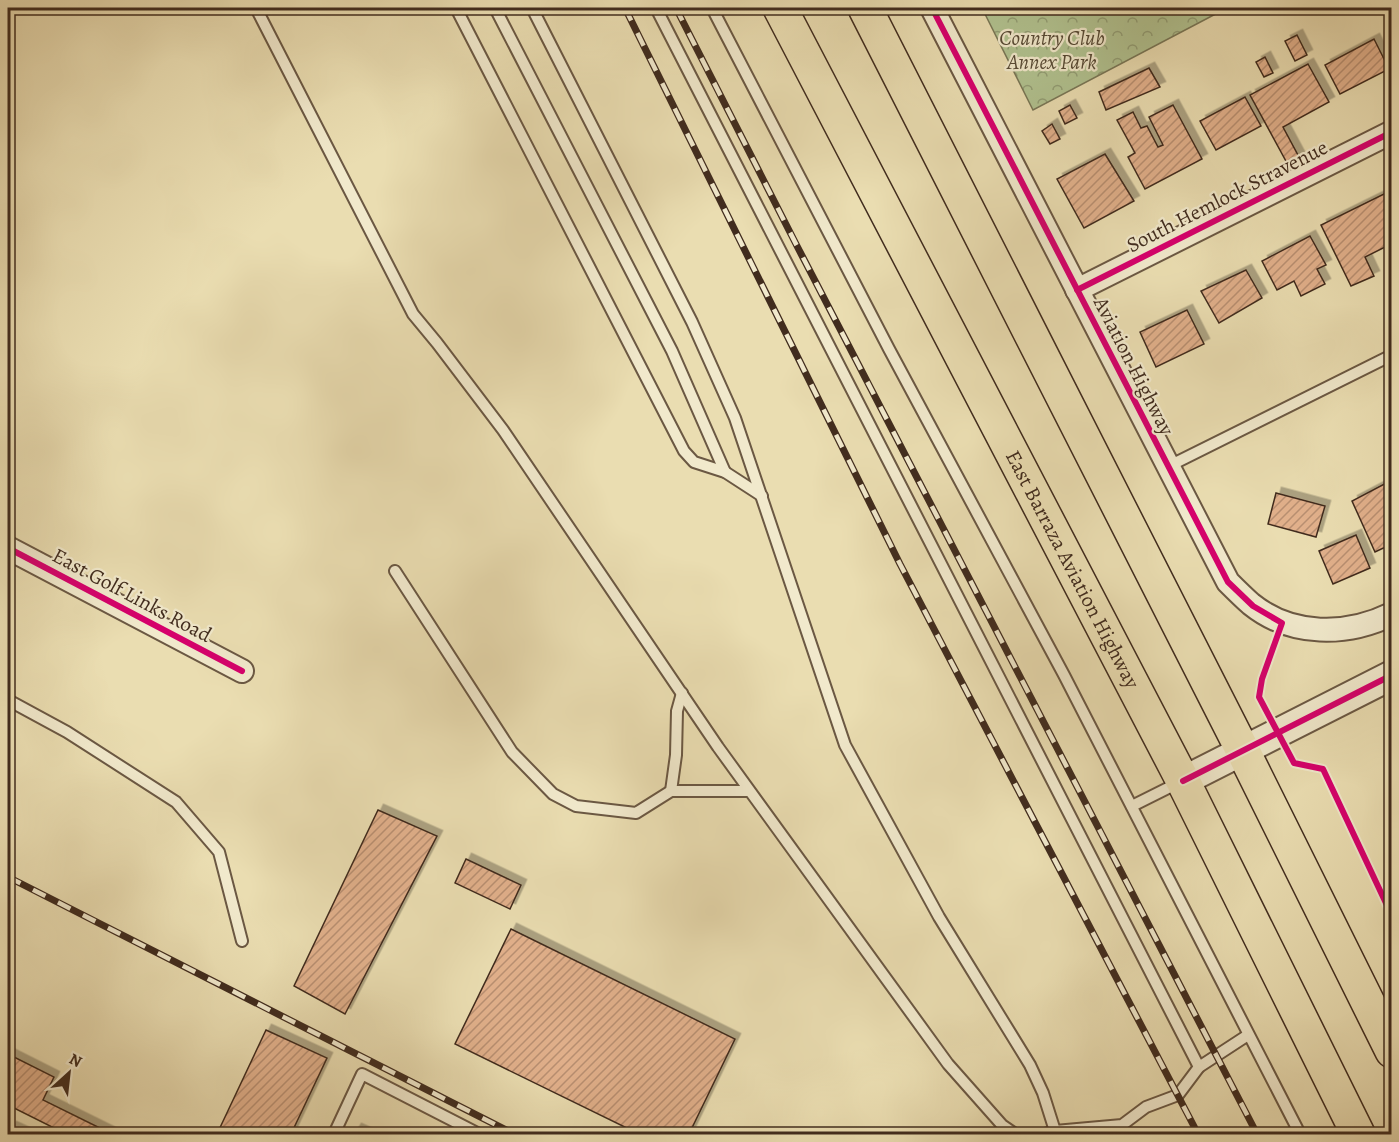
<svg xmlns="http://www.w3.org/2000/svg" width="1399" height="1142" viewBox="0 0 1399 1142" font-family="Alegreya,serif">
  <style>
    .park { fill: url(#park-crowns); stroke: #797757; stroke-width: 1.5 }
    .building { fill: url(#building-hatch); stroke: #412c1e; stroke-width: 1.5; filter: url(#shadow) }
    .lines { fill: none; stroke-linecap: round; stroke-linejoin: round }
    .service-casing { stroke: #6b5843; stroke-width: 14 }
    .minor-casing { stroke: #6b5843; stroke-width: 26 }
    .tertiary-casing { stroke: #6b5843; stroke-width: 32 }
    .primary-casing { stroke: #412c1e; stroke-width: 36 }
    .service { stroke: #f1e9cc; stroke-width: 10 }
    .minor { stroke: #f1e9cc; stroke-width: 22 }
    .tertiary { stroke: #f1e9cc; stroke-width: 28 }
    .primary { stroke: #eaddb1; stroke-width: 33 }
    .rail-casing { stroke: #412c1e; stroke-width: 7 }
    .rail { stroke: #f1e9cc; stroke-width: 4.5; stroke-dasharray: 14; stroke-linecap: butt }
    .cycleway-casing { stroke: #f1e9cc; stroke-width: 10 }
    .cycleway { stroke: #d6006c; stroke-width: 6 }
    .labels { text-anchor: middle; stroke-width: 4.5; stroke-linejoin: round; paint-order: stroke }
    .park-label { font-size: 21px; font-style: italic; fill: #574a35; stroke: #f1e9cc }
    .street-label { font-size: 21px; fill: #412c1e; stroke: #f1e9cc }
  </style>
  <defs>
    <pattern id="park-crowns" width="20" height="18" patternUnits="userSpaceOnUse" patternTransform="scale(1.5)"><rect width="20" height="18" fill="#b1c290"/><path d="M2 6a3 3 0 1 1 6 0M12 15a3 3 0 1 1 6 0" fill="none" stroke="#929e75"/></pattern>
    <pattern id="building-hatch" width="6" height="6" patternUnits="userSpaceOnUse" patternTransform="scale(1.5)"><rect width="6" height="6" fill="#e1b08b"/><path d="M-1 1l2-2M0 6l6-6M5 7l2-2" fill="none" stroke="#b88f71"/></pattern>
    <filter id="shadow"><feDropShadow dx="5.5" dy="-5.5" stdDeviation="0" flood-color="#0004"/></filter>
  </defs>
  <rect width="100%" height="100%" fill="#eaddb1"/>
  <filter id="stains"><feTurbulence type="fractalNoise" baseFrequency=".00333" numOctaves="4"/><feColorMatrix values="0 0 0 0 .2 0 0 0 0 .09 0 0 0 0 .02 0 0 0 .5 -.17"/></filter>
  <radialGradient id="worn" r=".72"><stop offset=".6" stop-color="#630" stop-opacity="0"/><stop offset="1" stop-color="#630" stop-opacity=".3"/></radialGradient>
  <!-- park -->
  <path class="park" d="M982 8H1227L1033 110Z"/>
  <!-- building -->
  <g class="building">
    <path d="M1297 35 1307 55 1295 61 1285 41Z"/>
    <path d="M1374 39 1389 69 1340 94 1325 65Z"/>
    <path d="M1265 57 1273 73 1264 77 1256 62Z"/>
    <path d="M1308 64 1329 102 1283 127 1299 157 1287 163 1250 95Z"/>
    <path d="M1149 68 1160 87 1106 110 1099 92Z"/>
    <path d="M1245 97 1261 126 1216 150 1200 121Z"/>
    <path d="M1070 105 1077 118 1065 124 1059 111Z"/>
    <path d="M1173 105 1202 159 1145 189 1128 157 1135 153 1117 120 1133 112 1141 128 1147 126 1158 147 1163 145 1149 117Z"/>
    <path d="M1052 124 1060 139 1050 144 1042 131Z"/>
    <path d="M1105 154 1134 201 1084 228 1057 179Z"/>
    <path d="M1386 193 1392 204V261L1385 247 1365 257 1374 276 1351 286 1321 225Z"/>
    <path d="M1310 236 1326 265 1317 269 1325 284 1301 296 1294 281 1277 290 1262 261Z"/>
    <path d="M1246 270 1262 298 1219 323 1201 291Z"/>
    <path d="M1187 310 1204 344 1156 367 1140 332Z"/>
    <path d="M1392 480V544L1375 552 1352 501Z"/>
    <path d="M1276 493 1325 506 1316 537 1268 524Z"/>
    <path d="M1356 535 1370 568 1333 584 1319 551Z"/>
    <path d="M378 810 437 836 345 1014 294 986Z"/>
    <path d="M466 859 521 885 510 909 455 883Z"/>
    <path d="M511 929 735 1039 689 1134H639L455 1044Z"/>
    <path d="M266 1030 327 1058 291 1134H217Z"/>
    <path d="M8 1054 54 1077 43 1100 112 1134H66L8 1105Z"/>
    <path d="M11 1127 26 1134H8Z"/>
    <path d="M356 1129 367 1134H353Z"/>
  </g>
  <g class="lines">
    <!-- service casing -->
    <g class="service-casing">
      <g id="service">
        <path d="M256 8 413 314 437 343 503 430 718 747 948 1064 1002 1125 1015 1134"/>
        <path d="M456 8 684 451 694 462 725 472 762 496"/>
        <path d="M495 8 672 351 725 472"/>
        <path d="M532 8 692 322 735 418 845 745 939 917 1030 1065 1043 1093 1055 1131"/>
        <path d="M656 8 1199 1067"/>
        <path d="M712 8 889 349 1064 675 1300 1134"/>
        <path d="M1167 467 1392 355"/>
        <path d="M395 571 512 752 553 794 576 806 636 813 671 791H749"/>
        <path d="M8 700 67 732 176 802 219 852 242 941"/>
        <path d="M671 791 676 755 677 711 682 693"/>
        <path d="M1132 806 1180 782"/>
        <path d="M334 1134 362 1074 479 1134"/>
        <path d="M1045 1134 1055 1131 1122 1125 1146 1107 1178 1095 1199 1067 1248 1035"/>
      </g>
    </g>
    <!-- minor casing -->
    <g class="minor-casing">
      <g id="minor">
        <path d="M932 8 1228 582C1235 589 1243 597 1251 604 1292 637 1347 636 1392 614"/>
        <path d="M1077 290 1392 132"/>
        <path d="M8 548 242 671"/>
      </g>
    </g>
    <!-- tertiary casing -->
    <g class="tertiary-casing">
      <path id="tertiary" d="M1183 781 1392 675"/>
    </g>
    <!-- primary casing -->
    <g class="primary-casing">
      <g id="primary">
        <path id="s1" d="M780 8 1183 781 1358 1134"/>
        <path d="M865 8 1243 751 1392 1051"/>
      </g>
    </g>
    <!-- service -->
    <use href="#service" class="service"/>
    <!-- minor -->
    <use href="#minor" class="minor"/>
    <!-- tertiary -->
    <use href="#tertiary" class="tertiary"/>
    <!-- primary -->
    <use href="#primary" class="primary"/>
    <!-- rail casing -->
    <g class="rail-casing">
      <g id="rail">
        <path d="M625 8 900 564 1198 1134"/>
        <path d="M676 8 797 246 1257 1134"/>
        <path d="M8 877 514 1134"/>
      </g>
    </g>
    <!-- rail -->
    <use href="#rail" class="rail"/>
    <!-- cycleway casing -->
    <g class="cycleway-casing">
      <g id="cycleway">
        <path d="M932 8 1228 582 1253 606 1282 623 1262 679 1259 697 1294 763 1323 769 1392 916"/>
        <path d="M1077 290 1392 132"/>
        <path d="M8 548 242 671"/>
        <path d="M1183 781 1392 675"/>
      </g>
    </g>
    <!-- cycleway -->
    <use href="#cycleway" class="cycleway"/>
  </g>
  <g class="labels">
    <!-- park labels -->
    <g class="park-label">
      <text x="1052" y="45">Country Club<tspan x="1052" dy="24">Annex Park</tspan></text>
    </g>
    <!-- street labels -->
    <g class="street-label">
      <text transform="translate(1227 196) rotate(-27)" y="7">South Hemlock Stravenue</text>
      <text transform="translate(1134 366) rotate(63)" y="7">Aviation Highway</text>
      <text dy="7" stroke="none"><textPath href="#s1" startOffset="633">East Barraza Aviation Highway</textPath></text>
      <text transform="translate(132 595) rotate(28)" y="7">East Golf Links Road</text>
    </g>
  </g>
  <!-- margin -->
  <rect width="1399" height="1142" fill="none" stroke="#eaddb1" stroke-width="30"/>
  <rect x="9" y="9" width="1381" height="1124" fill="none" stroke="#412c1e" stroke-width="3"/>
  <rect x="15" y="15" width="1369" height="1112" fill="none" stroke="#412c1e" stroke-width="1.5"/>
  <!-- north arrow -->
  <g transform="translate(69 1073) rotate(27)" stroke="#f1e9cc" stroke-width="4.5" paint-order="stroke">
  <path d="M0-4.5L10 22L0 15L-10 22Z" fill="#412c1e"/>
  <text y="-9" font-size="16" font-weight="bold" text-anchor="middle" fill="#412c1e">N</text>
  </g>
  <rect width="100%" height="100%" filter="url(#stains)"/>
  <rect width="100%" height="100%" fill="url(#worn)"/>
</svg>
